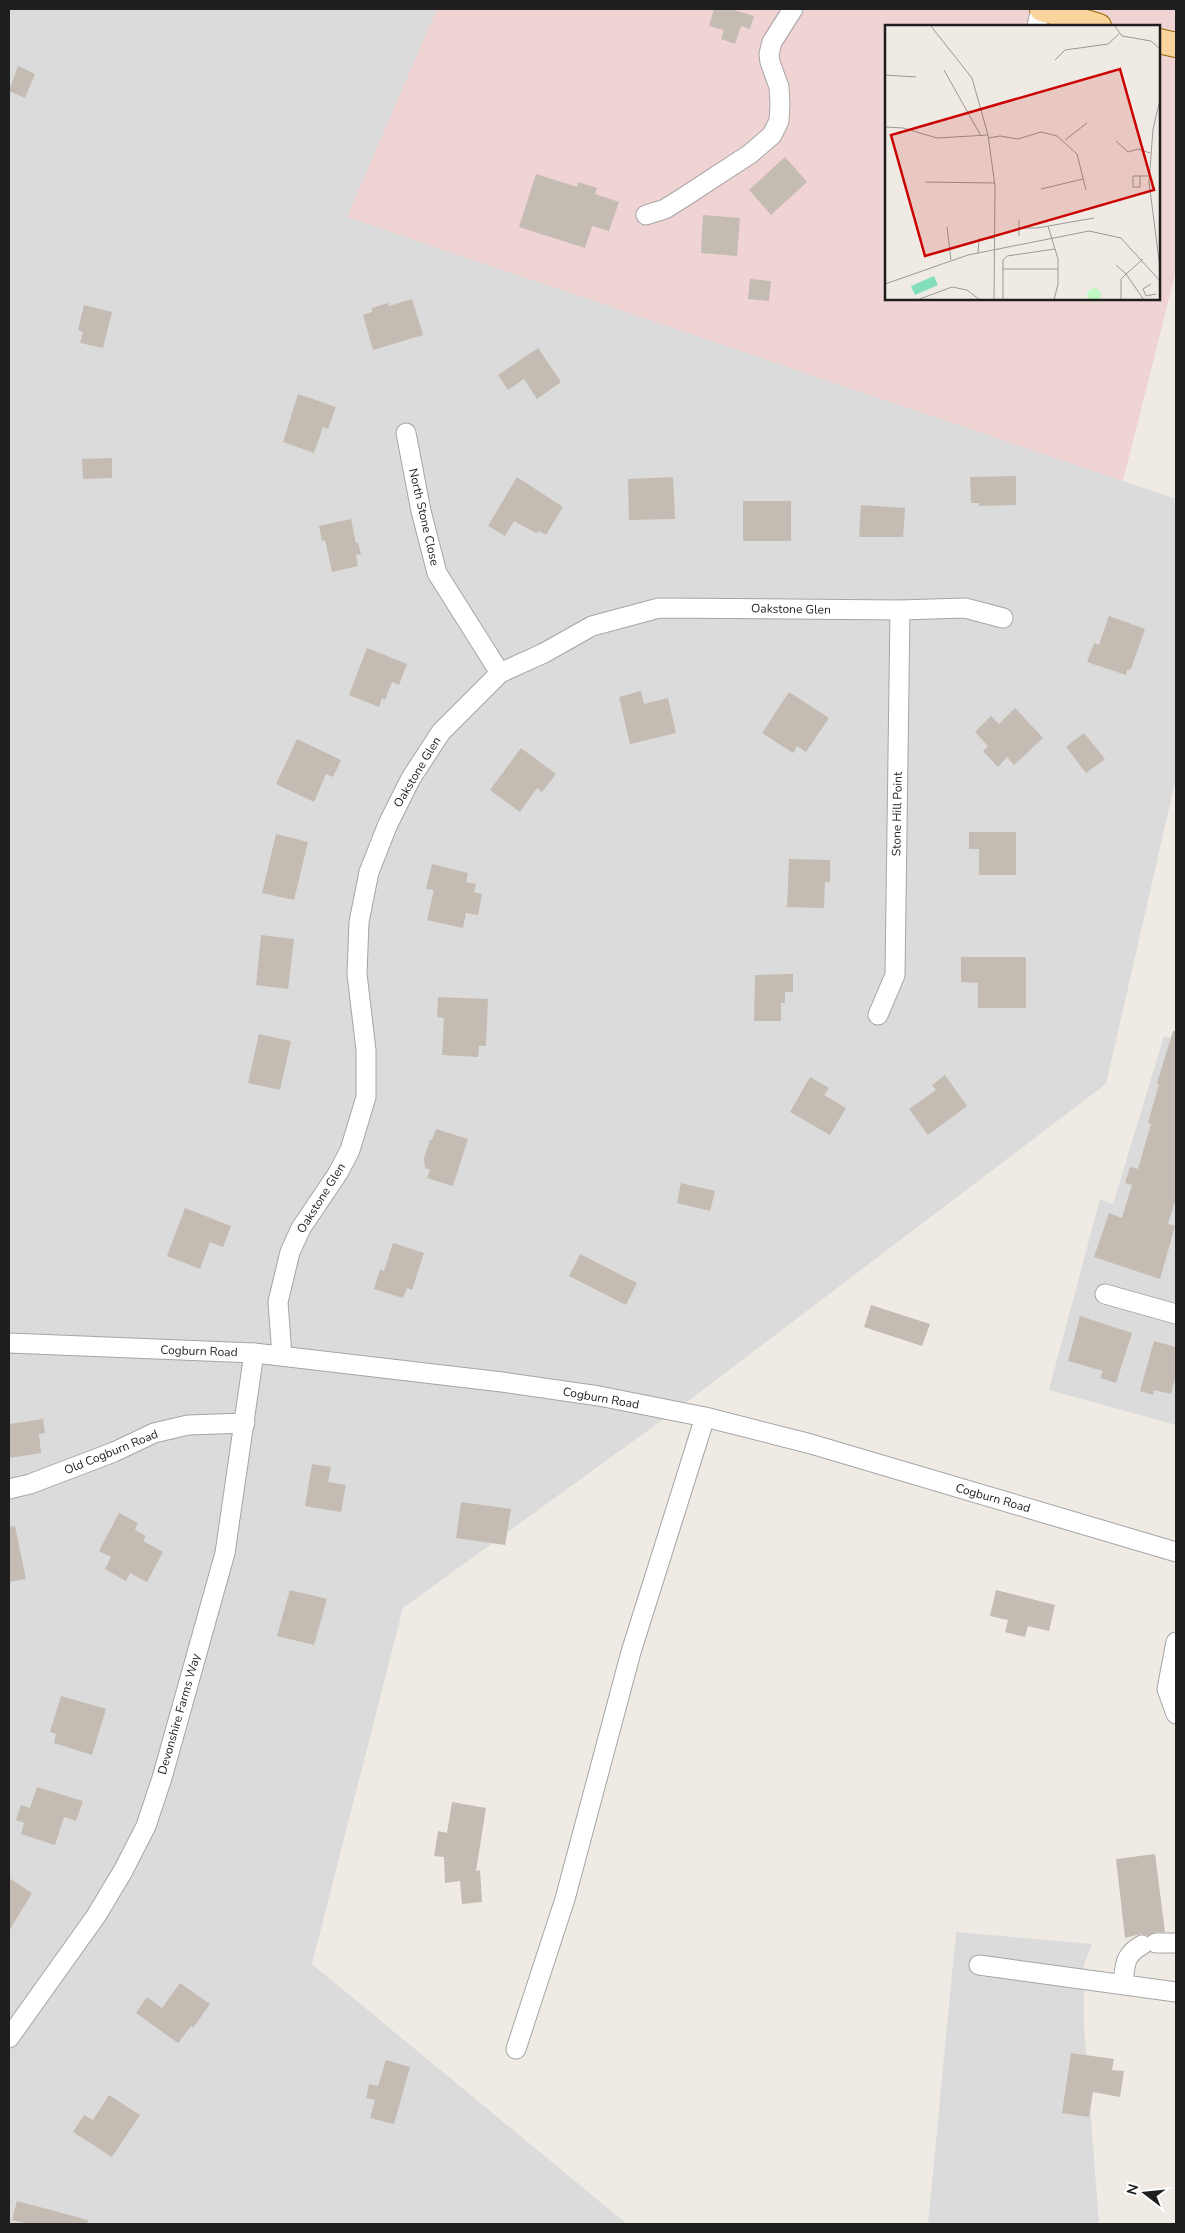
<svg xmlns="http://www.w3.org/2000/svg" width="1185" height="2233" viewBox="0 0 1185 2233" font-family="'Nunito Sans',sans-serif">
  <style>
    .residential { fill: #dcdbdb }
    .commercial { fill: #f0d4d3; fill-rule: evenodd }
    .building { fill: #c4bbb3 }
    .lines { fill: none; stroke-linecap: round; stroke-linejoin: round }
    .minor-casing { stroke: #a5a5a5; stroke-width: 21 }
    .major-casing { stroke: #976600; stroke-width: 26 }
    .minor { stroke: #fff; stroke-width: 19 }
    .major { stroke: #fbd39c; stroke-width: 24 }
    .labels { text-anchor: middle; stroke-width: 4; stroke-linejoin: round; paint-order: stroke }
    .street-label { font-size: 12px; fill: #1e1e1e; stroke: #fff }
    .inset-road { fill: none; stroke: #9b9995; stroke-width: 1 }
    .view { fill: #cb0201; fill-opacity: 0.15; stroke: #cb0201; stroke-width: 2.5 }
    .inset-edge { fill: none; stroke: #1e1e1e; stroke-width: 2.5 }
  </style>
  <rect width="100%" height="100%" fill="#efebe4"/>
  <!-- residential -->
  <g class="residential">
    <path d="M9 9H437L347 217 1176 499V778L1106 1084 683 1405 403 1608 312 1964 627 2224H9Z"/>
    <path d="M1164 1036 1176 1040V1425L1049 1390 1100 1199 1113 1204Z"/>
    <path d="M956 1932 1092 1944 1084 1965V2025L1099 2224H928Z"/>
  </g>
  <!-- commercial -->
  <path class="commercial" d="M437 9H1176V271L1123 481 347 217ZM886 26H1159V299H886Z"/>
  <!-- building -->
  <g class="building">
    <path d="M714 9H731L754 16 750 29 741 26 735 44 721 39 724 30 709 26Z"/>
    <path d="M18 66 35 74 25 98 9 91Z"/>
    <path d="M785 157 807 182 771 215 749 190Z"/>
    <path d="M536 174 577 187 578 182 597 188 595 194 619 202 609 231 592 226 585 248 519 227Z"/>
    <path d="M703 215 740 218 737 256 701 253Z"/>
    <path d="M750 279 771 281 769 301 748 299Z"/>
    <path d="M412 299 423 335 373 350 363 315 372 312V308L388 303 389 306Z"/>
    <path d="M84 305 112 312 103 348 80 343 83 332 78 330Z"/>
    <path d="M538 348 561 382 537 399 524 379 508 390 498 375Z"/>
    <path d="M298 394 336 407 328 429 323 427 314 453 283 442Z"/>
    <path d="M112 458V478L83 479 82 459Z"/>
    <path d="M1016 476V505L979 506V503H971L970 477Z"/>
    <path d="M517 477 563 507 546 535 539 531 536 533 514 521 505 536 488 526Z"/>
    <path d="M673 477 675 519 629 520 628 479Z"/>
    <rect x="743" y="501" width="48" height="40"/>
    <path d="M861 505 905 508 903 537H859Z"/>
    <path d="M351 519 356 543H358L361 554 356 555 358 566 332 572 325 540 322 541 319 526Z"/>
    <path d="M1109 616 1145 629 1131 669 1127 670 1126 675 1087 662 1094 643 1099 645Z"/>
    <path d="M367 648 407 664 399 685 392 682 385 700 382 698 379 707 349 695Z"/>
    <path d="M641 691 644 704 668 698 676 733 630 744 619 697Z"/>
    <path d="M789 692 829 718 806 752 797 746 793 753 762 733Z"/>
    <path d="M1015 708 1043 738 1014 765 1007 757 998 767 983 751 988 746 975 732 991 716 999 724Z"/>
    <path d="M1084 733 1105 759 1086 773 1066 747Z"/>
    <path d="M297 739 341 760 333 777 326 774 314 802 276 784Z"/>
    <path d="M521 748 556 774 542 792 537 788 520 812 490 790Z"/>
    <path d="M969 832H1016V875H979V849H969Z"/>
    <path d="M276 834 308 842 294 900 262 893Z"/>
    <path d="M789 859 830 860V882H825L824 908 787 907Z"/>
    <path d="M432 864 468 873 466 882 476 884 474 892 482 894 478 915 466 913 463 928 427 920 434 890 426 889Z"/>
    <path d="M261 935 294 939 288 989 256 985Z"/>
    <path d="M961 957H1026V1008H978V983L961 982Z"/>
    <path d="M793 974V992H785V1003H781V1021H754L755 975Z"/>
    <path d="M438 997 488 999 486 1046H479L478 1057 442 1055 444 1018 437 1017Z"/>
    <path d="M1173 1031H1176V1198L1168 1224 1175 1226 1160 1279 1094 1257 1109 1213 1122 1218 1132 1185 1125 1183 1130 1167 1138 1169 1151 1124 1148 1123 1159 1084 1157 1083Z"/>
    <path d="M259 1034 291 1041 280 1090 248 1083Z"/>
    <path d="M945 1075 967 1106 928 1135 909 1109 936 1090 932 1085Z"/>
    <path d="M810 1077 829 1088 824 1095 846 1108 830 1135 790 1112Z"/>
    <path d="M436 1129 468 1139 453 1186 427 1178 430 1170 425 1168 424 1158 430 1140H432Z"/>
    <path d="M681 1183 715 1191 710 1211 677 1203Z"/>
    <path d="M185 1208 231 1226 223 1247 210 1242 200 1269 167 1256Z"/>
    <path d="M393 1243 424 1253 412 1290 407 1288 403 1298 374 1289 380 1270 384 1271Z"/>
    <path d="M580 1254 637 1283 626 1305 569 1276Z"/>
    <path d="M871 1305 930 1324 922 1346 864 1327Z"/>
    <path d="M1080 1316 1132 1333 1116 1383 1100 1378 1103 1371 1068 1361Z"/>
    <path d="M1154 1341 1176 1347V1374L1171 1394 1154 1390 1153 1395 1140 1391Z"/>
    <path d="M43 1419 45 1433 39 1434 41 1453 9 1458V1424Z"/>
    <path d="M312 1464 331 1467 328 1482 346 1485 341 1512 305 1506Z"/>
    <path d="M461 1502 511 1509 505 1545 456 1538Z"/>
    <path d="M119 1513 138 1523 135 1530 146 1536 143 1541 163 1552 147 1582 130 1573 126 1581 105 1569 111 1557 99 1551Z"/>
    <path d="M15 1526 26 1579 9 1582V1527Z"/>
    <path d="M290 1590 327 1599 314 1645 277 1636Z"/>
    <path d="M996 1590 1055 1605 1049 1631 1028 1626 1025 1637 1005 1632 1008 1620 990 1616Z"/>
    <path d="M61 1696 106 1709 92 1755 54 1743 56 1734 50 1732Z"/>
    <path d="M37 1787 83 1801 76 1821 64 1817 55 1845 21 1834 24 1823 16 1820 21 1805 30 1808Z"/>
    <path d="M452 1802 486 1808 476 1871 480 1870 482 1902 462 1904 460 1881 445 1883 444 1857 434 1856 438 1831 447 1833Z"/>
    <path d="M1155 1854 1165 1932H1156L1148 1936 1141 1934 1125 1938 1116 1859Z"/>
    <path d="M9 1878 32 1893 9 1931Z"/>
    <path d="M180 1983 210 2004 193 2028 191 2026 178 2043 136 2013 147 1997 162 2008Z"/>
    <path d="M1071 2053 1114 2059 1112 2070 1124 2071 1120 2097 1093 2092 1089 2117 1062 2113Z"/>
    <path d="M386 2060 410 2067 394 2124 370 2118 375 2100 366 2098 369 2084 378 2086Z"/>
    <path d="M109 2095 140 2115 112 2157 73 2132 84 2115 93 2120Z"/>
    <path d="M17 2201 88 2220 87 2224H29L12 2220Z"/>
  </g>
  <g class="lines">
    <!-- minor casing -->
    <g class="minor-casing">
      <g id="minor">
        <path d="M1037 26 1041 9"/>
        <path d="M646 215 665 209 681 199 750 154 772 135 779 121 780 104 779 87 770 62 769 54 772 42 793 9"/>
        <path d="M406 433 421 511 437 573 500 673"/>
        <path d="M878 1015 895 975 900 610"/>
        <path d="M1105 1294 1176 1314"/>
        <path d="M9 1343 254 1353 502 1382 599 1396 705 1417 811 1444 1176 1552"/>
        <path d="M282 1356 278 1302 290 1252 301 1228 338 1173 350 1150 366 1097V1050L357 974 359 922 369 872 388 824 411 778 441 732 500 673 544 653 592 626 659 608 900 610 965 608 1003 618"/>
        <path d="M9 1489 30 1484 114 1452 154 1433 188 1425 245 1423"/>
        <path d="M1176 1642 1167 1689 1176 1714"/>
        <path d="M1156 1943H1176"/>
        <path d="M979 1965 1176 1992"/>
        <path d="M1123 1984C1125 1965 1124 1955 1142 1945"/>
        <path d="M9 2038 96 1916 123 1871 146 1826 162 1778 225 1553 254 1353"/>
        <path d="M516 2049 565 1899 631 1652 705 1417"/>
      </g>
    </g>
    <!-- major casing -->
    <g class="major-casing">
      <g id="major">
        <path d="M1042 9 1099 26"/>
        <path d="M1159 41 1176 45"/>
      </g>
    </g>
    <!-- minor -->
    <use href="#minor" class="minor"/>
    <!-- major -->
    <use href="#major" class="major"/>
  </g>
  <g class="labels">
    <!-- street labels -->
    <g class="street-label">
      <text transform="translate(424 517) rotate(77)" y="4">North Stone Close</text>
      <text transform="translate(791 609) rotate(1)" y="4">Oakstone Glen</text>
      <text transform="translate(417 772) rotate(-59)" y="4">Oakstone Glen</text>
      <text transform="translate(897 814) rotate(-89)" y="4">Stone Hill Point</text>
      <text transform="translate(321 1198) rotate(-58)" y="4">Oakstone Glen</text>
      <text transform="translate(199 1351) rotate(2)" y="4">Cogburn Road</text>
      <text transform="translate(601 1398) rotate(10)" y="4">Cogburn Road</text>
      <text transform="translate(111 1452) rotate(-22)" y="4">Old Cogburn Road</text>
      <text transform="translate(993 1498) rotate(16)" y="4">Cogburn Road</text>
      <text transform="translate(179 1714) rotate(-74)" y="4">Devonshire Farms Way</text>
    </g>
  </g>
  <!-- overview -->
  <g transform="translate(885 25)">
    <rect width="275" height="275" fill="#efebe4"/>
    <path d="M202 270a7 7 0 1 1 14 0a7 7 0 1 1-14 0Z" fill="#c1f9c5"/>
    <path d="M49 251 53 260 30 270 26 261Z" fill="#82debb"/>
    <path class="inset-road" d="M45 0 87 53 103 110 110 161 109 275M229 0 237 11 266 16 275 24M170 35 180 25 223 19 234 9M59 45 96 111M0 50 31 52M275 75 268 104 264 157 275 243M0 102 18 103 52 113 103 110M104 113 115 111 133 114 156 107 172 111 192 129 201 165M180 115 202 98M231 116 243 127 253 124 265 128M255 151V162H248V151H264M40 157 110 158M156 164 198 154M163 201 173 234V259L169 275M62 202 66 235M134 203H152L209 193M134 211V195M170 224 122 231 118 235V244H173M93 228 94 214 110 213M258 234 241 249 259 275M231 240 241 249 236 254V275M0 259 83 230 204 206 236 213 275 256M266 259 258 264 261 271 271 269M32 275 67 262 82 265 95 275M118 275V244"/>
    <path class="view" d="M235 44 269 165 40 231 6 110Z"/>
    <rect width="275" height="275" class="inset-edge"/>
  </g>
  <!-- border -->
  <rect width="1185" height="2233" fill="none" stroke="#1e1e1e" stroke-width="20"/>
  <!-- north arrow -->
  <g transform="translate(1145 2193) rotate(286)" stroke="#ffffff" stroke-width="4" paint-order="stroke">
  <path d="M0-4L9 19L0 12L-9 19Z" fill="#1e1e1e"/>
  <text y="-8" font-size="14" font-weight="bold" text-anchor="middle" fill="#1e1e1e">N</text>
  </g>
</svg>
